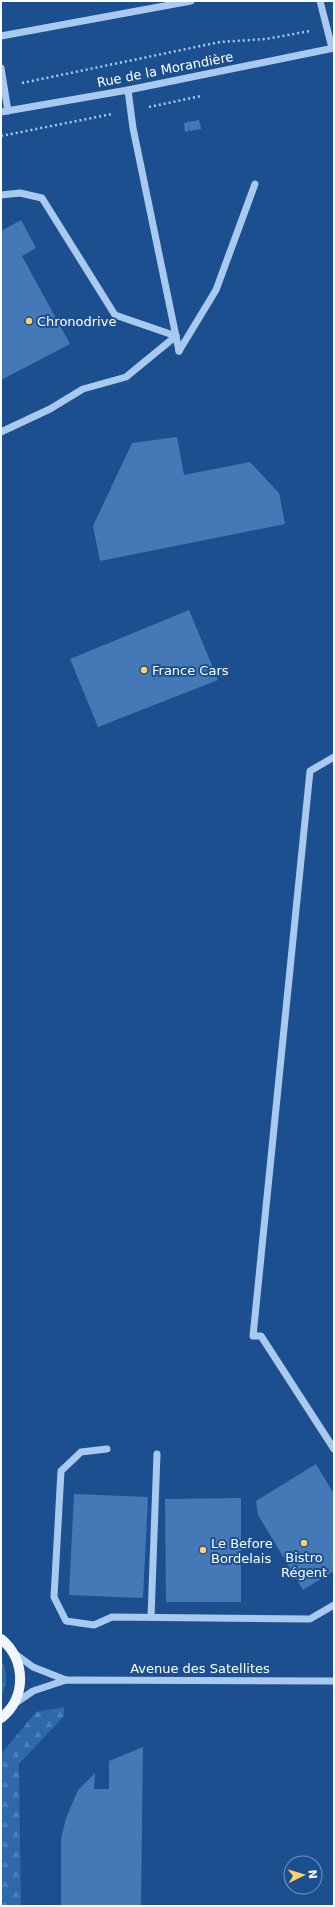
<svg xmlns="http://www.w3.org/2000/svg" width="335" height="1907" viewBox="0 0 335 1907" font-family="'DejaVu Sans',sans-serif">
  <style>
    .grass { fill: url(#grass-tufts) }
    .forest { fill: url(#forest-firs) }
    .building { fill: #4478b7 }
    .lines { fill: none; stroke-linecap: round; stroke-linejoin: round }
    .path { stroke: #a9c9ee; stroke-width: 2.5; stroke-dasharray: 2 3; stroke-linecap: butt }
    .minor { stroke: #a9c9ee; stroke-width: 7 }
    .major { stroke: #f0f6ff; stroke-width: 10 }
    .poi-dot { fill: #ffd166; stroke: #1b4f8f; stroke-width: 1.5 }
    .labels { text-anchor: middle; stroke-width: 4; stroke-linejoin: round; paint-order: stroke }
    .street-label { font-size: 13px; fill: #fff; stroke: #1b4f8f }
    .poi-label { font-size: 13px; fill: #fff; stroke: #1b4f8f; text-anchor: start }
  </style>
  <defs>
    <pattern id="grass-tufts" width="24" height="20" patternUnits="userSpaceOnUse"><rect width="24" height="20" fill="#2e69ad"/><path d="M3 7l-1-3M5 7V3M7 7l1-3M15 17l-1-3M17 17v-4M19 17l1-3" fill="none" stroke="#4d80b9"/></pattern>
    <pattern id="forest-firs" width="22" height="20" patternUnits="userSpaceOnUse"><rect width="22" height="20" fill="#2e69ad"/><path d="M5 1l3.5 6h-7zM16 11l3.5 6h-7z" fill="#4d80b9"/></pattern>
  </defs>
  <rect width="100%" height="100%" fill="#1b4f8f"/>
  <!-- grass -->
  <path class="grass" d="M1 1660C9 1672 7 1685 1 1697Z"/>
  <!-- forest -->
  <path class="forest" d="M64 1707V1716L19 1764 21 1906H1V1754L36 1712Z"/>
  <!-- building -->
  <g class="building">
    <path d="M199 120 201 129 190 131 188 125 189 131 185 132 184 123Z"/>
    <path d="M21 220 36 248 22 256 70 344 1 380V231Z"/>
    <path d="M177 437 184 475 250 462 279 493 285 524 100 561 93 526 132 443Z"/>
    <path d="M189 610 218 680 98 727 70 659Z"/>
    <path d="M316 1464 334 1494V1571L303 1590 258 1515 256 1501Z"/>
    <path d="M74 1494 148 1497 143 1598 69 1595Z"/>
    <path d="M241 1498V1602H166L165 1499Z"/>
    <path d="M143 1747 141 1906H61V1839L66 1818 78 1790 95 1773 94 1789H109V1761Z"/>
  </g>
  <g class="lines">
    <!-- path -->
    <g class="path">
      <path d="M22 83 220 42 266 39 310 31"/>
      <path d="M149 107 201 96"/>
      <path d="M1 136 112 114"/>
    </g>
    <!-- minor -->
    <g class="minor">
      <path d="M320 1 332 48"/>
      <path d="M1 36 191 1"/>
      <path d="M1 68 8 111"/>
      <path d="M128 90 133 128 179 351"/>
      <path d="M1 112 128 90 334 48"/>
      <path d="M1 195 20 193 42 198 115 315 176 336"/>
      <path d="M179 351 216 290 255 184"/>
      <path d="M1 432 50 409 83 389 126 377 176 336"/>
      <path d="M334 757 310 771 253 1336H261L334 1449"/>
      <path d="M107 1449 81 1452 61 1471 54 1597 66 1621 94 1625 112 1617 310 1619 334 1605"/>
      <path d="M151 1617 157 1454"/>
      <path d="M14 1653 33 1667 66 1680"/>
      <path d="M14 1704 33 1691 66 1680 334 1681"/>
    </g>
    <!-- major -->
    <path class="major" d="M1 1639C26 1659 27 1698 1 1718"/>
  </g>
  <!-- markers -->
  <g class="poi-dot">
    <circle cx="29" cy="321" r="4"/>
    <circle cx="144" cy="670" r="4"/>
    <circle cx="304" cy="1543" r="4"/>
    <circle cx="203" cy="1550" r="4"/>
  </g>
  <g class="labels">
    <!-- street labels -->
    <g class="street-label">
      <text transform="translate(165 69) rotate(-11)" y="5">Rue de la Morandière</text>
      <text x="200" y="1673">Avenue des Satellites</text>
    </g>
    <!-- poi labels -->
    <g class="poi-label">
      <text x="37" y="326">Chronodrive</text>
      <text x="152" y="675">France Cars</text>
      <text x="211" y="1548">Le Before<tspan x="211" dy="15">Bordelais</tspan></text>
      <text x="304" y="1562" text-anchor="middle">Bistro<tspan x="304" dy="15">Régent</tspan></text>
    </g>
  </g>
  <!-- border -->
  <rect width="335" height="1907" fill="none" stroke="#ffffff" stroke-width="4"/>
  <!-- north arrow -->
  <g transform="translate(303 1875) rotate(85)"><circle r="19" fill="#1b4f8f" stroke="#7695bc"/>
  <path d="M0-3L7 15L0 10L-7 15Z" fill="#ffd166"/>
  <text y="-6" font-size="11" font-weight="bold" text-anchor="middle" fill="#ffffff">N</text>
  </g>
</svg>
